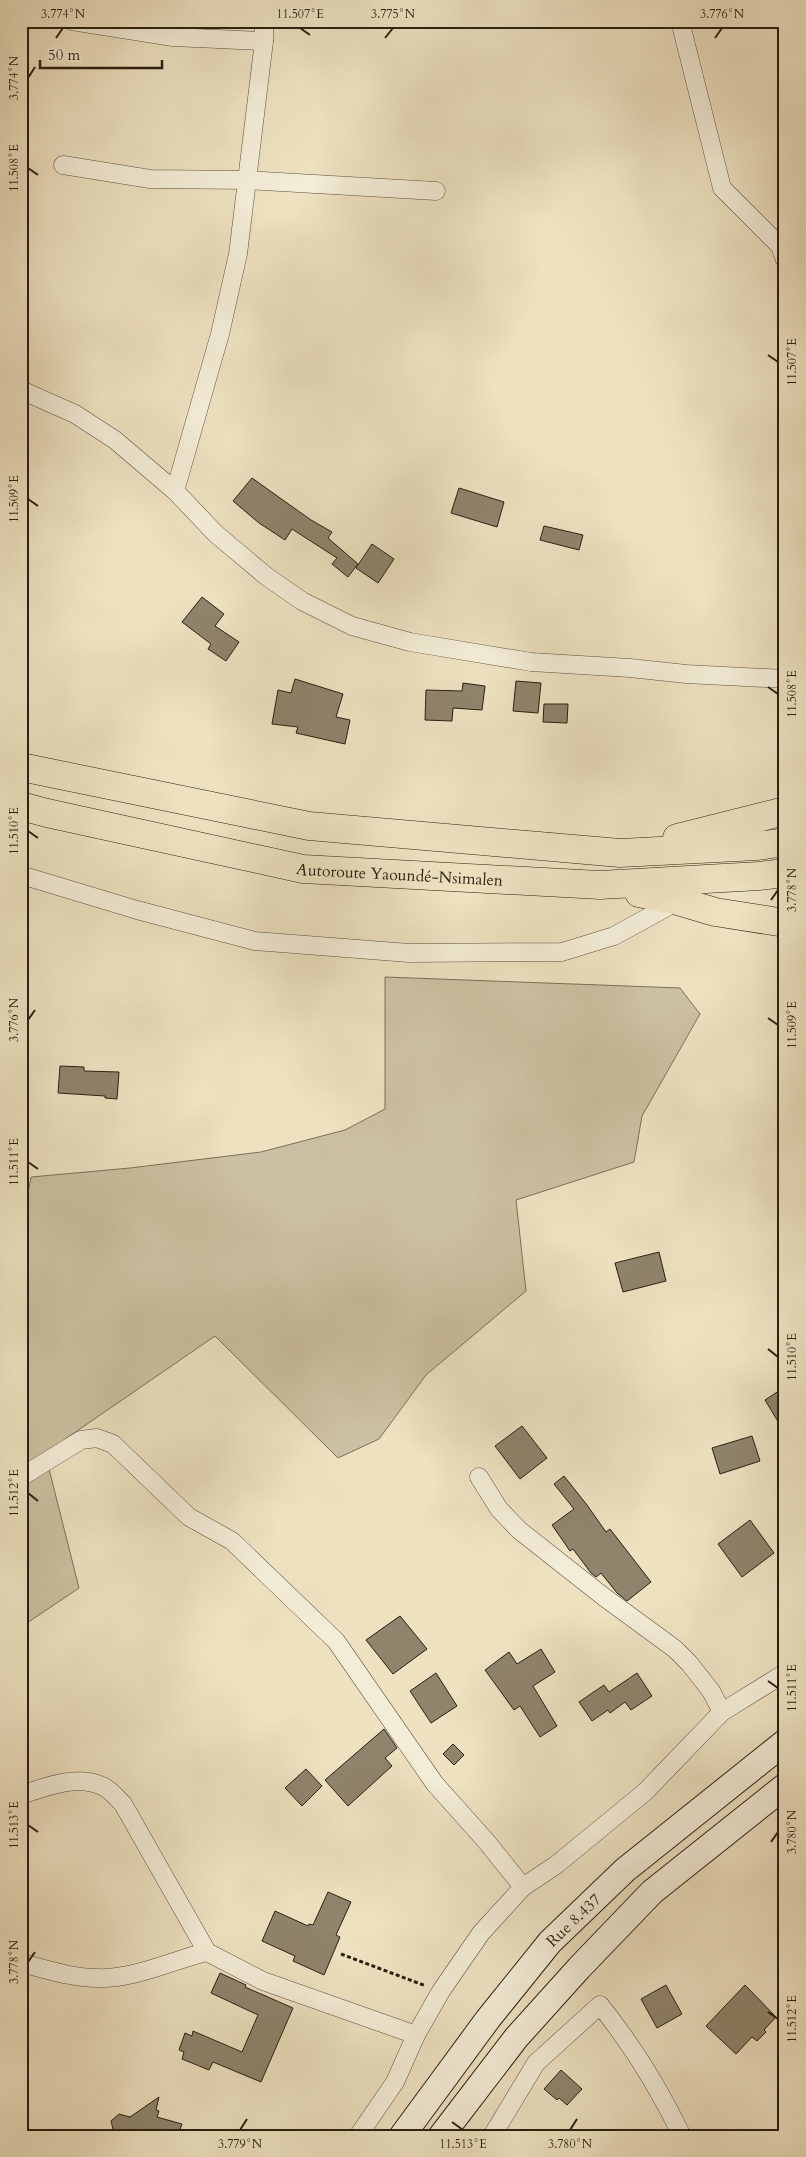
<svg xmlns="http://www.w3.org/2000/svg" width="806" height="2157" viewBox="0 0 806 2157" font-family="Cardo,serif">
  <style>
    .green { fill: #ccc0a2; stroke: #7a7059 }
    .building { fill: #8f846c; stroke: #291f10 }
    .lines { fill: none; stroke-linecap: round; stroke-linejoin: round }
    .minor-casing { stroke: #5a503c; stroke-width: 19 }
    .secondary-casing { stroke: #291f10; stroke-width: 27 }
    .motorway-casing { stroke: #291f10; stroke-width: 29 }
    .path { stroke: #291f10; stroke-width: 3; stroke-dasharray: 4 2.5; stroke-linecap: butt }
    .minor { stroke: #f3ecd6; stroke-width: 18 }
    .secondary { stroke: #f3ecd6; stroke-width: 25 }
    .motorway { stroke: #ede1c0; stroke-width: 28 }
    .ticks { fill: none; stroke: #291f10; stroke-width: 2 }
    .labels { text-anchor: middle; stroke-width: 4.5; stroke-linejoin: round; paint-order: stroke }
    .street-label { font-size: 16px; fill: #291f10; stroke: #f3ecd6 }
    .neatline { fill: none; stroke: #291f10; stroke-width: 2 }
    .ticks-label { font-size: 12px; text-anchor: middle; fill: #291f10 }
  </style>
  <rect width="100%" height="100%" fill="#ede1c0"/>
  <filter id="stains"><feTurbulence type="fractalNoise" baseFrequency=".004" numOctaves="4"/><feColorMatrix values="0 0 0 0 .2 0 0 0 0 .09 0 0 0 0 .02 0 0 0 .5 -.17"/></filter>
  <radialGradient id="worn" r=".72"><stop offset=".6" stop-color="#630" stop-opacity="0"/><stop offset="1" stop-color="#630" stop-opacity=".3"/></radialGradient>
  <!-- green -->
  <path class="green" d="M385 977 680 988 700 1014 642 1116 634 1162 516 1200 526 1291 426 1375 379 1439 338 1458 215 1336 45 1453 79 1588 21 1627V1229L31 1177 130 1168 261 1152 345 1130 385 1109Z"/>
  <!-- building -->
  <g class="building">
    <path d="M252 478 311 520 332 532 328 538 358 564 348 577 332 564 337 558 292 529 285 540 259 523 233 501Z"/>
    <path d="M459 488 504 502 497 527 451 513Z"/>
    <path d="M544 526 583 535 579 550 540 540Z"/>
    <path d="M372 544 394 559 378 583 356 568Z"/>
    <path d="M202 597 224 614 215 626 239 642 226 661 208 649 211 644 182 622Z"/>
    <path d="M295 679 343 694 336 717 350 720 345 744 296 733 298 727 272 724 278 690 291 693Z"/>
    <path d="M516 681 541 683 538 713 513 711Z"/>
    <path d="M463 683 485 686 482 710 453 708 452 721 425 720 426 690 462 691Z"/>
    <path d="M544 704H568L567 723 543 722Z"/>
    <path d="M60 1066 84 1067V1071L119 1072 117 1099 105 1098V1096L58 1093Z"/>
    <path d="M659 1252 666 1281 623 1292 615 1263Z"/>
    <path d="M785 1387V1433L765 1400Z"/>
    <path d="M522 1426 547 1458 520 1479 495 1446Z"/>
    <path d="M752 1436 760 1461 720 1474 712 1448Z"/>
    <path d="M564 1476 587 1505 606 1532 610 1529 651 1582 627 1601 617 1593 601 1573 596 1577 591 1573 573 1549 570 1551 552 1525 574 1509 554 1484Z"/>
    <path d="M750 1520 774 1553 742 1577 718 1544Z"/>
    <path d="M400 1616 427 1649 393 1674 366 1640Z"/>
    <path d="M541 1649 555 1672 533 1686 557 1726 540 1737 520 1706 514 1710 485 1670 509 1652 517 1664Z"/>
    <path d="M436 1673 457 1706 431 1723 410 1691Z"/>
    <path d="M637 1673 652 1696 631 1710 625 1702 610 1713 608 1710 592 1721 579 1702 604 1685 609 1692Z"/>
    <path d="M384 1729 397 1748 385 1758 392 1766 348 1806 325 1780Z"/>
    <path d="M453 1744 464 1755 454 1765 443 1754Z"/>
    <path d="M306 1769 322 1786 302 1806 285 1788Z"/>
    <path d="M328 1892 351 1902 336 1935 340 1937 324 1975 293 1961 295 1956 262 1941 275 1911 308 1926 309 1924 313 1925Z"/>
    <path d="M220 1973 246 1985 245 1987 293 2008 261 2082 213 2062 209 2070 182 2059 184 2052 179 2050 185 2033 192 2036 193 2031 242 2052 258 2015 211 1993Z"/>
    <path d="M666 1985 682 2014 657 2028 641 1999Z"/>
    <path d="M745 1985 776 2017 764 2030 766 2032 757 2041 752 2037 736 2054 706 2026Z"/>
    <path d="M561 2070 582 2089 567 2105 559 2098 557 2100 544 2089Z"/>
    <path d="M159 2097 156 2110 159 2111 157 2117 182 2124 178 2136H124L114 2133 111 2121 119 2114 130 2117Z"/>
  </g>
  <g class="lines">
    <!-- minor casing -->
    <g class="minor-casing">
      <g id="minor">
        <path d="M72 21 173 37 264 41"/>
        <path d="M680 21 722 188 780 246 785 260"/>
        <path d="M63 165 150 179 247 180 436 191"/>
        <path d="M21 390 75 414 115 440 175 491 216 534 266 576 302 601 352 626 410 642 531 662 630 668 686 674 785 679"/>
        <path d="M175 491 220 334 238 254 264 41V21"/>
        <path d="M21 875 137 910 255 941 409 953 562 952 614 936 678 901"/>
        <path d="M21 1477 81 1440 97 1438 113 1444 189 1517 232 1541 336 1641 435 1784 486 1841 523 1887"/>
        <path d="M479 1477 499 1509 519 1530 604 1597 675 1649 689 1663 711 1691 722 1712"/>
        <path d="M21 1795C45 1787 78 1774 102 1786 110 1789 117 1798 123 1804L207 1952 263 1981 416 2035"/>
        <path d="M21 1963C46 1969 71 1978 97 1978 132 1980 173 1960 207 1952"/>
        <path d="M358 2136 395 2082 416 2035 441 1991 481 1933 523 1887 556 1865 645 1792 722 1712 785 1673"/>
        <path d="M492 2136 536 2063 600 2005C632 2045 660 2090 682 2136"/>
      </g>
    </g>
    <!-- secondary casing -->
    <g class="secondary-casing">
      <g id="secondary">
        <path id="s1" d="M402 2136 488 2019 550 1942 625 1870 785 1742"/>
        <path d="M441 2136 516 2038 579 1968 652 1892 785 1786"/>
      </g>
    </g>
    <!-- motorway casing -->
    <g class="motorway-casing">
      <g id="motorway">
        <path d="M21 767 309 826 620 853 757 846 785 842"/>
        <path id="s2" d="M21 806 47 813 303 869 600 885 759 876 785 873"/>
        <path d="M677 838 785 811"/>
        <path d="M639 893 678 901 715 912 785 923"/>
      </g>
    </g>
    <!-- path -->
    <path class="path" d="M341 1954 426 1986"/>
    <!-- minor -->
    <use href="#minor" class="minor"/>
    <!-- secondary -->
    <use href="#secondary" class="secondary"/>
    <!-- motorway -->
    <use href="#motorway" class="motorway"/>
  </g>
  <!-- ticks -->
  <path class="ticks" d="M300 28 310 35M56 38 63 28M385 38 393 28M715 38 722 28M28 78 35 67M28 168 38 175M768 355 778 362M28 499 38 506M768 687 778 694M28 831 38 838M771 900 778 890M768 1018 778 1025M28 1020 35 1010M28 1162 38 1169M768 1349 778 1357M28 1493 38 1501M768 1681 778 1688M28 1825 38 1832M771 1842 778 1832M28 1962 35 1952M768 2012 778 2019M452 2122 463 2130M240 2130 247 2119M570 2130 577 2119"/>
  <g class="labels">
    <!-- street labels -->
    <g class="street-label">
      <text dy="6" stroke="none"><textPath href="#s2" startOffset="386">Autoroute Yaoundé-Nsimalen</textPath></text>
      <text dy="6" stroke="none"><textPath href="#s1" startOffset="276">Rue 8.437</textPath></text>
    </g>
  </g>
  <!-- margin -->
  <rect width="806" height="2157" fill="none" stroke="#ede1c0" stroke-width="55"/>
  <!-- scale -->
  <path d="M40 60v8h122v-8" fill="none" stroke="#291f10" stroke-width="2.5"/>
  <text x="48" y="60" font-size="15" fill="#291f10" stroke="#f3ecd6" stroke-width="4" paint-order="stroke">50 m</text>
  <rect x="28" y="28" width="750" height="2102" class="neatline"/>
  <g class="ticks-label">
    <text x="63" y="18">3.774°N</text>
    <text x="300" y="18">11.507°E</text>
    <text x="393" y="18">3.775°N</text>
    <text x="722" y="18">3.776°N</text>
    <text transform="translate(14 78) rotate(-90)" y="4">3.774°N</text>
    <text transform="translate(14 168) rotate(-90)" y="4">11.508°E</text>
    <text transform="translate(792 362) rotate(-90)" y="4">11.507°E</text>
    <text transform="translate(14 499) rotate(-90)" y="4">11.509°E</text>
    <text transform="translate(792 694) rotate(-90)" y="4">11.508°E</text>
    <text transform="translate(14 831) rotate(-90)" y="4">11.510°E</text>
    <text transform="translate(792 890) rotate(-90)" y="4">3.778°N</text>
    <text transform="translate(14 1020) rotate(-90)" y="4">3.776°N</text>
    <text transform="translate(792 1025) rotate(-90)" y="4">11.509°E</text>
    <text transform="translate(14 1162) rotate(-90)" y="4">11.511°E</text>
    <text transform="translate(792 1357) rotate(-90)" y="4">11.510°E</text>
    <text transform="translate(14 1493) rotate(-90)" y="4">11.512°E</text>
    <text transform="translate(792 1688) rotate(-90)" y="4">11.511°E</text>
    <text transform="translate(14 1825) rotate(-90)" y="4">11.513°E</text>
    <text transform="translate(792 1832) rotate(-90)" y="4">3.780°N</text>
    <text transform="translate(14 1962) rotate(-90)" y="4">3.778°N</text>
    <text transform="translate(792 2019) rotate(-90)" y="4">11.512°E</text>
    <text x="240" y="2148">3.779°N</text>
    <text x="463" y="2148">11.513°E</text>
    <text x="570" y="2148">3.780°N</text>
  </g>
  <rect width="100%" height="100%" filter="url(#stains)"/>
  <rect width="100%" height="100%" fill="url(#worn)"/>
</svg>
